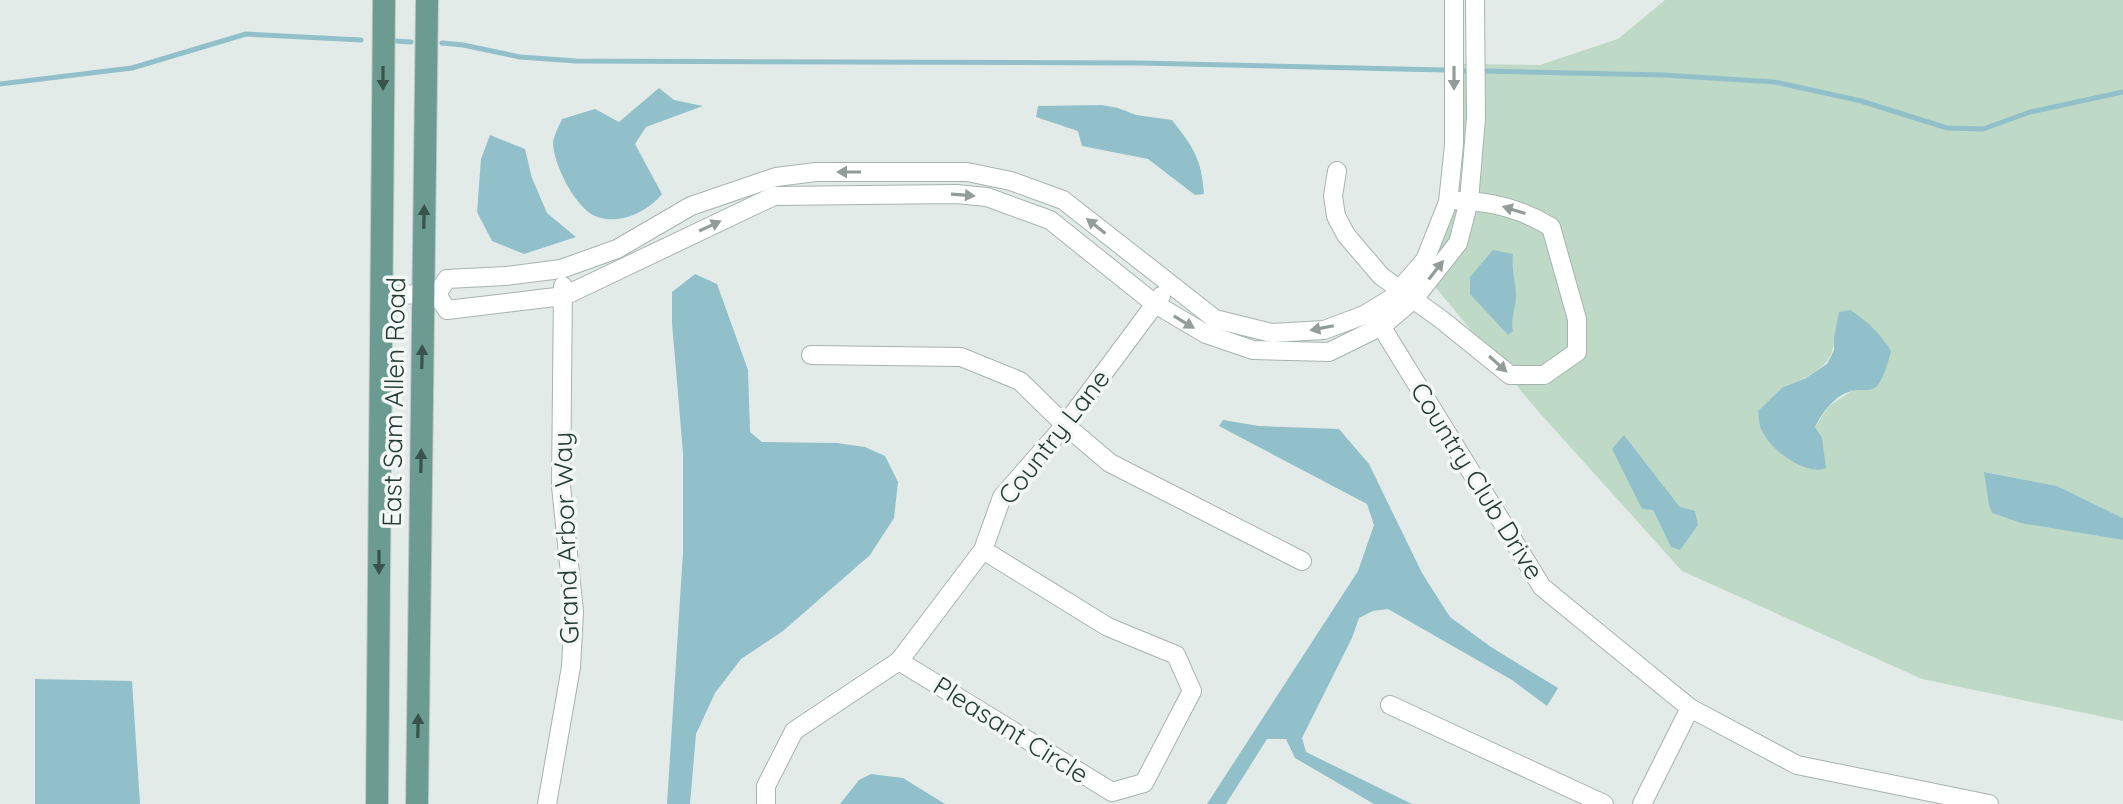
<svg xmlns="http://www.w3.org/2000/svg" width="2123" height="804" viewBox="0 0 2123 804" font-family="Quicksand,sans-serif">
  <style>
    .green { fill: #bedac6; fill-rule: evenodd }
    .water { fill: #91c0cb }
    .lines { fill: none; stroke-linecap: round; stroke-linejoin: round }
    .stream { stroke: #91c0cb; stroke-width: 5 }
    .minor-casing { stroke: #a6b3af; stroke-width: 20 }
    .major-casing { stroke: #c2c8c6; stroke-width: 24 }
    .minor { stroke: #fff; stroke-width: 18 }
    .major { stroke: #6c9c91; stroke-width: 22 }
    .oneway { fill: #37534c }
    .oneway2 { fill: #929d9a }
    .labels { text-anchor: middle; stroke-width: 7; stroke-linejoin: round; paint-order: stroke }
    .street-label { font-size: 26px; fill: #253b35; stroke: #f3f8f6 }
  </style>
  <rect width="100%" height="100%" fill="#e3ebe8"/>
  <!-- green -->
  <path class="green" d="M1665 0H2123V518L2057 486 1985 472 2079 532 2123 540V721L1922 679 1682 571 1537 410 1427 277 1462 179 1463 64 1540 65 1618 39ZM1493 250 1512 255 1511 270 1516 297 1510 321ZM1873 330 1886 342 1853 390 1829 406 1815 427 1783 387C1807 377 1835 368 1834 338ZM1624 435 1680 507 1671 547 1653 510Z"/>
  <!-- water -->
  <g class="water">
    <path d="M659 88 674 100 703 106 646 127 635 144 662 194C648 212 618 226 595 216 575 207 553 164 553 142 554 135 559 126 562 119L595 109 619 122Z"/>
    <path d="M1102 105 1118 108 1136 115 1172 120C1193 147 1202 159 1204 194L1195 195 1148 159 1082 146 1078 131 1036 117 1038 106Z"/>
    <path d="M490 135 525 149 532 178 547 213 576 237 524 254 492 241 477 212 481 159Z"/>
    <path d="M1493 250 1513 254C1511 270 1516 282 1516 296 1516 309 1510 318 1513 331L1508 335 1470 294V277Z"/>
    <path d="M695 274 717 284 748 370 750 432 762 442 837 443 865 447 885 456 898 482 894 518 870 555 783 631 741 659 715 693 696 734 690 804H667L683 552V453L672 323V292Z"/>
    <path d="M1850 310C1865 319 1883 336 1891 351 1888 362 1884 379 1876 387 1871 391 1864 390 1857 390 1837 392 1824 410 1815 427L1822 438 1826 468C1806 477 1770 449 1762 431 1759 425 1759 417 1758 411L1783 387 1806 378 1827 364 1834 350V338L1839 312Z"/>
    <path d="M1223 420 1259 426 1339 429 1369 464 1422 573 1450 617 1491 647 1558 688 1547 706 1512 680 1388 609 1373 611 1359 618 1352 638 1302 738 1306 752 1412 804H1374L1295 758 1286 739H1267L1226 804H1207L1358 571 1374 525 1367 504 1219 426Z"/>
    <path d="M1624 435 1680 507 1695 511 1698 525 1680 550 1671 547 1653 510 1642 509 1612 449Z"/>
    <path d="M1984 472 2057 486 2123 518V540L2021 523 1992 513 1989 505Z"/>
    <path d="M35 679 132 681 140 804H35Z"/>
    <path d="M871 774 903 778 945 804H840L859 780Z"/>
  </g>
  <g class="lines">
    <!-- stream -->
    <g class="stream">
      <path d="M394 41 411 42"/>
      <path d="M442 43 463 45 520 57 576 61 1139 63 1444 70"/>
      <path d="M1464 71H1466"/>
      <path d="M1485 71 1663 75 1775 82 1861 101 1947 128 1983 129 2030 112 2123 92"/>
      <path d="M0 84 132 68 246 34 361 40"/>
    </g>
    <!-- minor casing -->
    <g class="minor-casing">
      <g id="minor">
        <path d="M1337 171 1333 196 1336 216 1346 235 1381 276 1442 320 1510 375H1544L1577 352V319L1551 227C1523 210 1491 201 1459 201"/>
        <path d="M437 294 447 310 564 296 774 196 956 194 987 197 1050 220 1155 304 1206 334 1253 350 1329 352 1382 326 1414 299 1458 243 1469 201 1476 118 1475 0"/>
        <path d="M437 294 447 279 506 276 561 269 617 249 691 206 776 177 816 172H967L1011 181 1063 200 1215 319 1272 333 1324 330 1364 315 1392 298 1425 260 1448 202 1454 145V0"/>
        <path d="M381 295 434 294"/>
        <path d="M1376 318 1542 587 1690 708 1797 765 1989 804"/>
        <path d="M811 355 961 357 1020 381 1065 425 1110 463 1302 561"/>
        <path d="M899 661 1112 792 1144 783 1192 691 1176 655 1108 627 983 550"/>
        <path d="M1390 705 1604 804"/>
        <path d="M547 804 571 667 574 612 561 486 563 286"/>
        <path d="M766 804V786L794 731 899 661 983 550 1002 497 1065 425 1161 296"/>
        <path d="M1642 804 1690 708"/>
      </g>
    </g>
    <!-- major casing -->
    <g class="major-casing">
      <g id="major">
        <path d="M377 804 384 0"/>
        <path d="M417 804 427 0"/>
      </g>
    </g>
    <!-- minor -->
    <use href="#minor" class="minor"/>
    <!-- major -->
    <use href="#major" class="major"/>
  </g>
  <!-- one-way arrows -->
  <defs><path id="oneway-solid" d="M-6-.8H1V-3.2L6.5 0L1 3.2V.8H-6Z" transform="scale(2)"/></defs>
  <g class="oneway">
    <use href="#oneway-solid" transform="translate(383 78) rotate(90)"/>
    <use href="#oneway-solid" transform="translate(424 217) rotate(-89)"/>
    <use href="#oneway-solid" transform="translate(422 357) rotate(-89)"/>
    <use href="#oneway-solid" transform="translate(421 461) rotate(-89)"/>
    <use href="#oneway-solid" transform="translate(379 562) rotate(90)"/>
    <use href="#oneway-solid" transform="translate(418 726) rotate(-89)"/>
  </g>
  <g class="oneway2">
    <use href="#oneway-solid" transform="translate(1454 78) rotate(90)"/>
    <use href="#oneway-solid" transform="translate(849 172) rotate(-180)"/>
    <use href="#oneway-solid" transform="translate(963 195) rotate(4)"/>
    <use href="#oneway-solid" transform="translate(1514 210) rotate(-163)"/>
    <use href="#oneway-solid" transform="translate(710 226) rotate(-25)"/>
    <use href="#oneway-solid" transform="translate(1096 226) rotate(-142)"/>
    <use href="#oneway-solid" transform="translate(1436 270) rotate(-52)"/>
    <use href="#oneway-solid" transform="translate(1184 322) rotate(31)"/>
    <use href="#oneway-solid" transform="translate(1322 328) rotate(169)"/>
    <use href="#oneway-solid" transform="translate(1498 364) rotate(42)"/>
  </g>
  <g class="labels">
    <!-- street labels -->
    <g class="street-label">
      <text transform="translate(394 402) rotate(-89)" y="9">East Sam Allen Road</text>
      <text transform="translate(1054 437) rotate(-52)" y="9">Country Lane</text>
      <text transform="translate(1477 481) rotate(58)" y="9">Country Club Drive</text>
      <text transform="translate(566 538) rotate(-92)" y="9">Grand Arbor Way</text>
      <text transform="translate(1011 730) rotate(32)" y="9">Pleasant Circle</text>
    </g>
  </g>
</svg>
